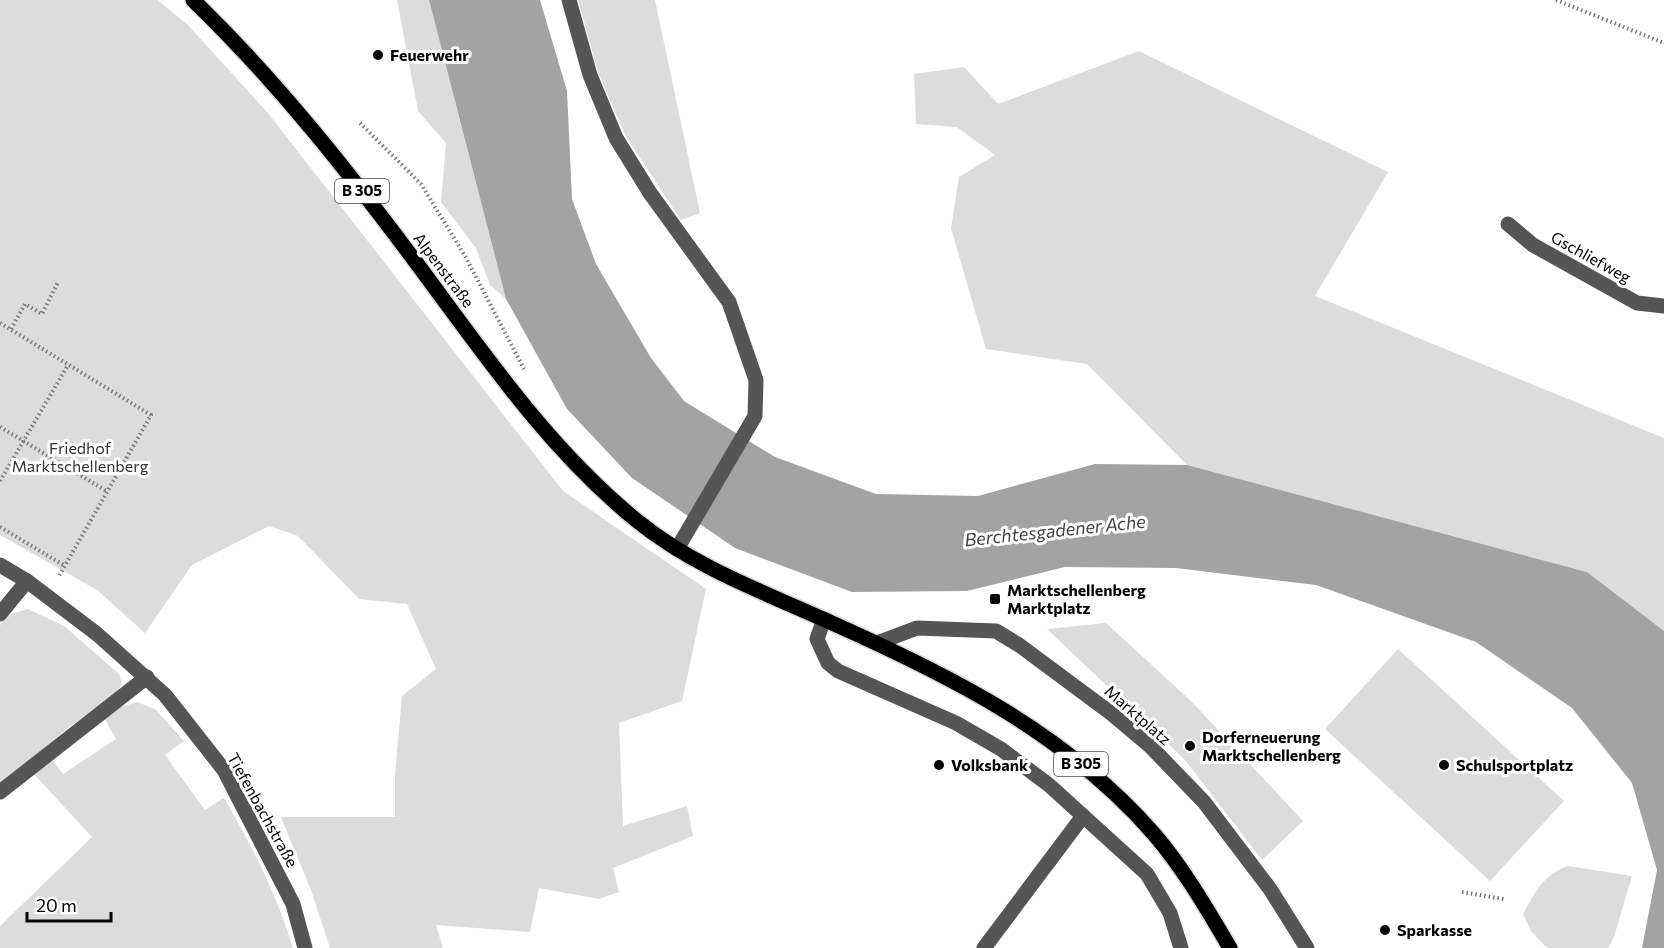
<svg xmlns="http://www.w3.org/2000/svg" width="1664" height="948" viewBox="0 0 1664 948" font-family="Commissioner,sans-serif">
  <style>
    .green { fill: #dcdcdc }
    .water { fill: #a3a3a3 }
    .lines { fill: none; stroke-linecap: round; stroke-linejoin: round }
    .major-casing { stroke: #dbdbdb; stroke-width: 18 }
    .path { stroke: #777; stroke-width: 4; stroke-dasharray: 1.5 3; stroke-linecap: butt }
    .minor { stroke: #555; stroke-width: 15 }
    .major { stroke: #000; stroke-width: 15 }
    .poi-dot { fill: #000; stroke: #fff; stroke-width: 2 }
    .labels { text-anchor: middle; stroke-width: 6; stroke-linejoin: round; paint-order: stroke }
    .shield { fill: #fff; stroke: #4c4c4c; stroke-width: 1.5 }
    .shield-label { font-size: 15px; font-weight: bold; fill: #000 }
    .poi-label { font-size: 16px; font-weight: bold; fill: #000; stroke: #fff; text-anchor: start }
    .street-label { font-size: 16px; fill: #000; stroke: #fff }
    .park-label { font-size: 16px; fill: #333; stroke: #fff }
    .water-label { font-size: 18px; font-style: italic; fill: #444; stroke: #fff }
  </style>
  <rect width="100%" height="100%" fill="#fff"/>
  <!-- green -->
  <g class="green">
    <path d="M0 0H157L187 24 267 112 563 491 706 589 682 701 619 723 623 826 687 806 693 836 613 868 619 892 599 899 539 888 530 932 436 925 443 948H330L311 890 281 817H395V774L402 696 436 669 407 604 359 599 298 536 269 526 192 565 145 633 97 590 0 535Z"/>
    <path d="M397 0H429L506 299 490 285 476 248 441 202 446 143 418 111Z"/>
    <path d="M578 0H655L700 213 681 220 626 137 598 72Z"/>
    <path d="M1139 51 1388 172 1315 296 1664 438V631L1587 572 1187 465 1087 364 986 349 951 228 959 177 995 155 957 127 916 124 914 74 964 67 998 104Z"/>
    <path d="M28 609 64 626 119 674 122 684 115 694 69 727 0 785V625L11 614Z"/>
    <path d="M1106 623 1192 702 1303 821 1262 860 1185 760 1047 629Z"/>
    <path d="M1398 649 1564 801 1490 881 1325 729Z"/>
    <path d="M137 702 155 709 184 741 165 755 205 810 224 798C252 846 277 895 293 948H0V926L92 837 33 773 51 758 63 774 116 739 105 719 121 707Z"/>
    <path d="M1568 866 1632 876 1614 937 1608 948H1547L1531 931 1523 914C1535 892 1544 874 1568 866Z"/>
  </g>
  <!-- water -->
  <path class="water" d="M429 0H540L567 91 572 199 596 264 651 358 684 401 775 457 876 494 978 496 1095 464 1187 465 1587 572 1664 631V948H1642L1657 870 1632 783 1572 708 1476 642 1316 585 1176 568 1065 567 967 591 852 592 735 548 632 478 567 409 506 299Z"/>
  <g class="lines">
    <!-- major casing -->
    <g class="major-casing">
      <path id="major" d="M193 0C278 82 351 175 421 269 487 358 549 449 636 520 695 568 764 592 832 623 951 676 1067 734 1154 834 1184 869 1207 909 1230 948"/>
    </g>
    <!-- path -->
    <g class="path">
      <path d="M1556 0 1664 43"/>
      <path d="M360 123 421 184 465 256 524 369"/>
      <path d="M0 323 151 415 59 576"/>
      <path d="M11 329 25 304 42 314 58 282"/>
      <path d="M0 427 108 492"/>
      <path d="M0 481 68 365"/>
      <path d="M0 527 65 566"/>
      <path d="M1462 892 1504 899"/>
    </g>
    <!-- minor -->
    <g class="minor">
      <path d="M569 0 590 75 616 138 650 193 729 302 756 380 755 416 677 549"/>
      <path d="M1508 224 1533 245 1637 303 1664 306"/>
      <path d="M0 565 27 581 97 634 165 695 224 770 293 904 305 948"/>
      <path d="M0 614 27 581"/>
      <path d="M824 619 817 639 828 663 838 671 956 723 1001 749 1049 785 1147 874 1170 913 1181 948"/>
      <path d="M877 643 917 628 996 631 1019 645 1112 714 1150 746 1204 802 1270 889 1307 948"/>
      <path d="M0 792 147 677"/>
      <path d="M984 948 1083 816"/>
    </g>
    <!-- major -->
    <use href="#major" class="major"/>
  </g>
  <!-- markers -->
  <g class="poi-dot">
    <circle cx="378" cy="55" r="6"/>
    <rect x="989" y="593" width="12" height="12" rx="3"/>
    <circle cx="1190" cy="746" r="6"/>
    <circle cx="939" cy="765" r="6"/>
    <circle cx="1444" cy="765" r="6"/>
    <circle cx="1385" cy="930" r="6"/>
  </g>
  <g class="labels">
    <!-- shield labels -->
    <g class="shield">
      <rect x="335" y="179" width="54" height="24" rx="4.5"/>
      <rect x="1054" y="752" width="54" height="24" rx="4.5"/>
    </g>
    <g class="shield-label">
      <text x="362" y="196">B 305</text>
      <text x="1081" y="769">B 305</text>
    </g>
    <!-- poi labels -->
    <g class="poi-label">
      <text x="390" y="61">Feuerwehr</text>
      <text x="1007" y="596">Marktschellenberg<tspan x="1007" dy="18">Marktplatz</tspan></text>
      <text x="1202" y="743">Dorferneuerung<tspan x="1202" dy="18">Marktschellenberg</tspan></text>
      <text x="951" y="771">Volksbank</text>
      <text x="1456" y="771">Schulsportplatz</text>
      <text x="1397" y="936">Sparkasse</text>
    </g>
    <!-- street labels -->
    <g class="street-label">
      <text transform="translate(1591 257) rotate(29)" y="6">Gschliefweg</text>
      <text transform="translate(444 270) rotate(53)" y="6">Alpenstraße</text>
      <text transform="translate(1138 715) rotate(41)" y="6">Marktplatz</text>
      <text transform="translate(263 810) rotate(61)" y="6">Tiefenbachstraße</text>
    </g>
    <!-- park labels -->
    <g class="park-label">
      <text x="80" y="454">Friedhof<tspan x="80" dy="18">Marktschellenberg</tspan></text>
    </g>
    <!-- water labels -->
    <g class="water-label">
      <text transform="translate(1055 531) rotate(-6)" y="6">Berchtesgadener Ache</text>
    </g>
  </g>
  <!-- scale -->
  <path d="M27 912v9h84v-9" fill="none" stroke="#000000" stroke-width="3"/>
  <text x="36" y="912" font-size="18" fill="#000000" stroke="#ffffff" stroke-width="4.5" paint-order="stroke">20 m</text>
</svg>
